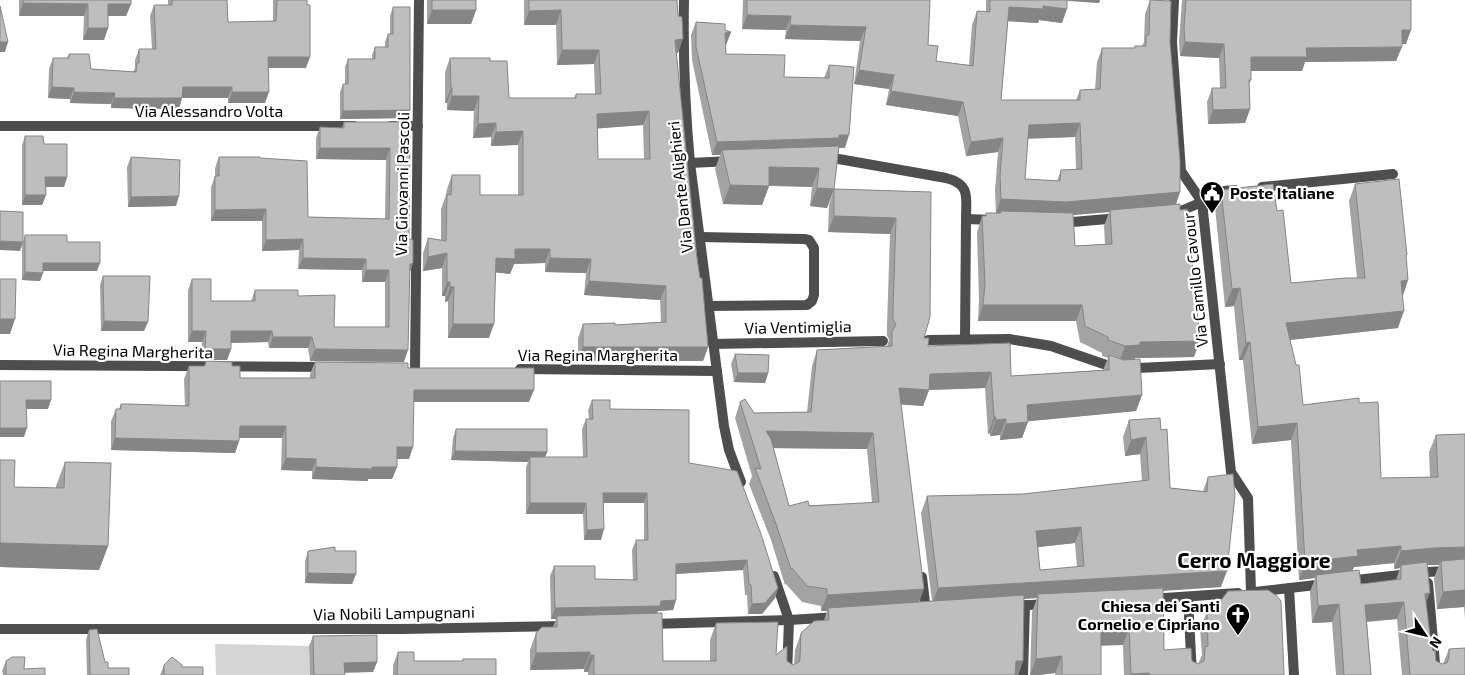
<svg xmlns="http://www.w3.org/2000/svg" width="1465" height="675" viewBox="0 0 1465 675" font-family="'Exo 2',sans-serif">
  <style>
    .green { fill: #d5d5d5 }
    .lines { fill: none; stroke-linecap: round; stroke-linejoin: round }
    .lane { stroke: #4e4e4e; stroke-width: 10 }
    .street { stroke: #4e4e4e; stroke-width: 10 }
    .wall { fill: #a3a3a3; fill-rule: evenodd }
    .shaded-wall { fill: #858585 }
    .building { fill: #bebebe; stroke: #858585; fill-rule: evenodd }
    .labels { text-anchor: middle; stroke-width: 4.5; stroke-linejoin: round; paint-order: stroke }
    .street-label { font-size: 16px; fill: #000; stroke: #fff }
    .poi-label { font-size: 16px; font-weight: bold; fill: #000; stroke: #fff; text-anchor: start }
    .district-label { font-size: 21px; font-weight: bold; fill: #000; stroke: #fff }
  </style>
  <rect width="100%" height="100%" fill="#fff"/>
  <!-- green -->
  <path class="green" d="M215 644 309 646 310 675H216Z"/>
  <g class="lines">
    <!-- lane -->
    <g class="lane">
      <path d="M833 158 946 178C971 184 966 198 966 219"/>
      <path d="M700 237 804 239 809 240 814 248V295L812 301 807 305 708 306"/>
    </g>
    <!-- street -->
    <g class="street">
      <path d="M684 0C683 54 685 109 690 163L724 426 729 450 741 482"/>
      <path d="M1174 0 1172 42 1181 171 1202 202 1231 472 1248 498 1251 592"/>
      <path d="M0 126H354"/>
      <path d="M391 126H418"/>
      <path d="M690 163 731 161"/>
      <path d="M1262 187 1393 174"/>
      <path d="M1176 213 1202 202 1213 192 1235 190"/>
      <path d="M1061 223 1119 218"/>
      <path d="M928 340 1009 339 1051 346 1118 369 1220 364"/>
      <path d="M965 340 966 219 994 220"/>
      <path d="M713 344 883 341"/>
      <path d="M0 365 326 367"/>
      <path d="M415 368 419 0"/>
      <path d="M520 369 717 371"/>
      <path d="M774 576 789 620 787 675"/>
      <path d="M922 577 926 611"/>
      <path d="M1347 581 1427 572 1465 570"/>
      <path d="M1428 583 1436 675"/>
      <path d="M1289 588 1294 675"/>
      <path d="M1255 592 1325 584"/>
      <path d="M1188 597 1192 675"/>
      <path d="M1150 599 1238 593"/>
      <path d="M1010 606 1048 604"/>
      <path d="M651 624 789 620 838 617"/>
      <path d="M0 629H402L566 626"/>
      <path d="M1023 675 1025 605"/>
    </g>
  </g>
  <!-- wall -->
  <g class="wall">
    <path d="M19 0H131V4L126 16H108V28L104 40H83L84 16H19Z"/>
    <path d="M168 0H227L228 22 273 21V0H307L306 68H268L265 103H228V98H182L179 109 111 108V104L70 103V99L48 98 49 69 53 58H67L69 54 91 69 133 72 135 68V60L139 49H152L150 16 154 5H168Z"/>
    <path d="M427 0H476V10L471 24H427Z"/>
    <path d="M524 0H677L678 53H676L697 259 708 347 703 361H578V338L583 324 615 325 661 322 660 300 584 295 586 273 545 272V263L514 264 510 274 496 272 489 338H448V301L445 302V296H442V268L423 271V253L428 238 441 240V209L446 195 447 189 452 175 480 195H518V145L491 146V137L473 138 474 111 447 110V103H445V72L450 58 490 61 509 98H574L576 94H595L594 64 557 65 556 25H524ZM643 125 644 159H598L597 128Z"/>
    <path d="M743 0H930L928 45 936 61 969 65 972 25 977 11H986V0H1100L1099 3 1067 1 1062 23 1039 20 1038 23 1008 21 1001 100H1076L1080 90H1095L1097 62 1102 48H1134L1135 46H1142L1144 42 1145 14 1150 0 1170 42 1180 192 1176 205 1180 210 1194 357 1135 358 1142 395 1136 411 1028 421 1022 438 1000 440V435L990 436V433L988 434 985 388 929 390 923 406 901 404 919 602 932 601 921 513 927 496 1023 494 1142 481 1140 454 1125 456 1123 437 1129 420 1161 430 1170 488 1203 491 1208 477 1221 587 1163 591 1164 650 1192 661 1198 664 1202 655 1200 629 1207 612 1284 675H1124L1123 645H1101V675H1055V673L1039 675H1030L1032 612 1037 598 1024 599 1023 661 1018 675H588V672H584V669L530 670V650L536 633 553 627 556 619H551L550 576 554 566 595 579 633 580 632 550 636 540H644V503H604L601 540H584L583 514H526V467L528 462 451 460 453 438 456 429 547 452 545 457H583L582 429 586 419H589L588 410 592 400 610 409 689 463 778 588 775 598 762 614H748L747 595H745L743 570 676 574V600L673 610 658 611 657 613 663 661H710V640L716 623 793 665H794L795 650 801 633 824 620 827 611H821V606L802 602 786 584 785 585 771 540 749 484 752 476 735 418 740 402 754 413 807 412 812 366 817 350 887 346 889 340 887 335V325L890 234 828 232 829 205 834 189 931 192 924 338 928 346 1011 376 1103 370 1108 358 1102 356V353L1080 342 1076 321H978L979 300 977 232 982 216H985L986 213H996L995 190 998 152 966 156 958 116 886 105 889 89 854 84 860 41 785 39 786 30 742 29ZM1075 137 1076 169 1061 170 1057 181 1025 179 1028 138ZM1109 212 1104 226 1105 244 1075 246 1073 215ZM773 448 867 449 872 503 789 506ZM1075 543 1077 567 1040 570 1038 547Z"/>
    <path d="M1182 0H1411L1406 44H1402L1396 61 1305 62 1302 71H1251V80L1249 85 1250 109 1245 123 1208 124 1207 102 1212 88H1220L1219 58 1180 56 1179 42Z"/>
    <path d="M393 7 410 110 407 118 340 119V92L343 84H345V67L348 59H372V55L375 47H385V42L388 34H390V16Z"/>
    <path d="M696 22 731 32 726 45V54L784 77 824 78 829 65 845 148H839L834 189 827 208 810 206 812 187 769 186 762 205 723 204 715 169 720 155H712L692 60 691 35Z"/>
    <path d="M344 122H400L409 239 413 263 410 272 404 362 310 361 308 348H269L268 342 231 343V349L227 360H201L202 342H188V290L192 279 211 301H251L255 290 298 296 334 327H385V282H362V270L298 269 299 250 262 251V221H211V187L215 176V168L219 157 260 158 308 217 385 219 386 160 316 159V138L320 127 342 128Z"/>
    <path d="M25 136 44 144 67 177 64 187H46V195L42 205H22V145Z"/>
    <path d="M131 157 176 206 128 207 127 167Z"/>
    <path d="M1355 184 1406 258 1408 280 1403 295 1398 328 1290 340 1303 405 1359 403 1381 478 1430 477 1429 452 1436 435 1465 434V619L1464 607 1437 609 1434 578 1439 565H1427L1426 603 1431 643 1436 661 1443 664 1449 649 1465 675H1402L1397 619 1367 622 1371 675H1336L1332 622 1312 623 1310 592 1315 578 1299 580 1291 440 1252 444 1243 360H1239L1234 306 1225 307 1215 207 1221 190 1277 211 1291 283 1357 278 1349 201ZM1394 563V569L1400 568 1396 580 1361 584 1352 571 1354 567Z"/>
    <path d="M25 235 67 242 97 271H43L40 281 22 280V246L20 251Z"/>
    <path d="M103 276 144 331H101L100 285Z"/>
    <path d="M735 354 768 373 765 383 734 382 731 364Z"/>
    <path d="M206 361 232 366 240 378H310V374L315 362 408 368 529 402H413L409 459H397V467L392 479H368V481L312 479V471L281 470 282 438H239V441L235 453 111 450V421L116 409H119L121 404 185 406 184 379 189 366H204Z"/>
    <path d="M0 460 14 487 56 488V486L65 462 108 546 99 570 0 567Z"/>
    <path d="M308 551 356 574 352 584 305 583V561Z"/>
    <path d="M89 630 108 668 129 675H87L86 640Z"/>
    <path d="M313 636 377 662 373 672H344L345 675H310L309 646Z"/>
    <path d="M398 652 414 661H462L463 659 496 675H393V665Z"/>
    <path d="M6 661 24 669 45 675H3L2 671Z"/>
    <path d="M164 665 182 667 203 675H160Z"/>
  </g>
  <!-- shaded-wall -->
  <g class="shaded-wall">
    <path d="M1063 0H1100L1099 3Z"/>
    <path d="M23 3 88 4 84 16H19Z"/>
    <path d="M108 4H131L126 16H104Z"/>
    <path d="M1043 6 1067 9 1062 23 1039 20 1038 23 1004 21 1009 7Z"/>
    <path d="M432 10H476L471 24H427Z"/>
    <path d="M561 10 556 25H524L529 11Z"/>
    <path d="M747 15 791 16 786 30 742 29Z"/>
    <path d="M790 25 866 27 860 41 785 39Z"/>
    <path d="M88 28H108L104 40H83Z"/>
    <path d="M1402 30H1411L1406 44H1397Z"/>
    <path d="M731 32 726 45 720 46 725 33Z"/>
    <path d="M683 39 678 53 670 54 675 40Z"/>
    <path d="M0 42H8L5 52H0Z"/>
    <path d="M1185 42 1224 44 1219 58 1180 56Z"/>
    <path d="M1402 47 1396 61 1305 62 1302 71H1246L1251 57 1306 48Z"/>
    <path d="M562 50H599L594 64 557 65Z"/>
    <path d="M268 57H310L306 68H264Z"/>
    <path d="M859 70 894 75 889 89 854 84Z"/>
    <path d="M52 87 74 88 70 99 48 98Z"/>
    <path d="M183 87H232L228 98H179Z"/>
    <path d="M451 88H452L447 103H445Z"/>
    <path d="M891 91 963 102 958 116 886 105Z"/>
    <path d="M74 92 115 93 111 104 70 103Z"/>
    <path d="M232 92H269L265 103H228Z"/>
    <path d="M452 96H479L474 111 447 110Z"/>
    <path d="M114 98H182L179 109 111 108Z"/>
    <path d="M1250 109 1245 123 1208 124 1213 110Z"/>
    <path d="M410 110 407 118 340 119 343 111Z"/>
    <path d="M649 111 643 125 592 129 597 114Z"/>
    <path d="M496 123 491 137 473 138 478 124Z"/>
    <path d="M1080 123 1075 137 1024 139 1029 125Z"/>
    <path d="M523 131 518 145 491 146 496 132Z"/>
    <path d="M839 135H849L845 148 722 150 720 155H712L717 142Z"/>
    <path d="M1003 138 998 152 966 156 971 142Z"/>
    <path d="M320 148H390L386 160 316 159Z"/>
    <path d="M769 167 819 168 812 187 763 185Z"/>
    <path d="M45 177H67L64 187H42Z"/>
    <path d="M730 185 769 186 762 205 723 204Z"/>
    <path d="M817 188 834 189 827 208 810 206Z"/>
    <path d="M1180 192 1175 206 1110 210 1109 212 1061 216 1001 211V214L996 213 1001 199Z"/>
    <path d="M25 195H46L42 205H22Z"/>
    <path d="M179 196 176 206 128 207 131 197Z"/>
    <path d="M266 209 262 221H211L215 210Z"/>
    <path d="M834 216 896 218 890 234 828 232Z"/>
    <path d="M303 239 299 250 262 251 266 240Z"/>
    <path d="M0 241 23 242 20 251 0 250Z"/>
    <path d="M515 249H550L545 263 514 264 510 274 491 272 496 258Z"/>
    <path d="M447 253 442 268 423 271 428 257Z"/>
    <path d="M303 258 366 259 362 270 298 269Z"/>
    <path d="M550 258 591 259 586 273 545 272Z"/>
    <path d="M43 263H100L97 271H40Z"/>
    <path d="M413 263 409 274 410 264Z"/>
    <path d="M366 270H389L385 282H362Z"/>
    <path d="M25 272 43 273 40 281 22 280Z"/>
    <path d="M1408 280 1402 298 1401 281Z"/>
    <path d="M589 281 666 286 660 300 584 295Z"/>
    <path d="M447 282H450L445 296H442Z"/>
    <path d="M450 287H454L448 301 445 302Z"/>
    <path d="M1240 288 1234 306 1225 307 1232 289Z"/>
    <path d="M983 305H1082L1076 321H978Z"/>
    <path d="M1404 311 1398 328 1280 341 1286 323Z"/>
    <path d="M0 319H15L10 334H0Z"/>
    <path d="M104 321 148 322 144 331H101Z"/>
    <path d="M453 324H494L489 338H448Z"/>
    <path d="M192 331H206L202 342H188Z"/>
    <path d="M231 331H272L268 342 227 343Z"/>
    <path d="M273 337H312L308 348H269Z"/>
    <path d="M1200 341 1194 357 1135 358 1134 361 1119 362 1125 346 1140 342Z"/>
    <path d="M1250 342 1243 360H1239L1246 343Z"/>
    <path d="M583 347H708L703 361H578Z"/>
    <path d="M205 349H231L227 360H201Z"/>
    <path d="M315 349 408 350 404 362 310 361Z"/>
    <path d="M991 372 985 388 927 390H929L923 406 893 404 899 388 930 374Z"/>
    <path d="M738 373H768L765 383 734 382Z"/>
    <path d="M414 390H534L529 402H409Z"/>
    <path d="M1142 395 1136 411 1021 422 1027 405Z"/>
    <path d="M26 400H51L48 409H22Z"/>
    <path d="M994 417H996L990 433 988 434Z"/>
    <path d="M1006 419 1000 435 990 436 996 420Z"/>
    <path d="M1028 422 1022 438 1000 440 1006 424Z"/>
    <path d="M1297 423 1291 440 1252 444 1258 427Z"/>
    <path d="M240 426H286L282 438H235Z"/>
    <path d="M0 428H27L24 437H0Z"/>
    <path d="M766 431 873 433 867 449 760 448Z"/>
    <path d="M1146 437 1140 454 1125 456 1131 440Z"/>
    <path d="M115 438 239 441 235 453 111 450Z"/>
    <path d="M397 447H413L409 459H393Z"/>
    <path d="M455 451 547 452 543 462 530 457 528 462 451 460Z"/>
    <path d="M286 458 316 459 312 471 281 470Z"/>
    <path d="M316 467H397L392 479H368V481L312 479Z"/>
    <path d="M603 493H647L644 503H600Z"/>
    <path d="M530 503H586L583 514H526Z"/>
    <path d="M1081 527 1075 543 1030 548 1036 531Z"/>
    <path d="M604 529 601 540H584L587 530Z"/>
    <path d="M0 543 108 546 99 570 0 567Z"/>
    <path d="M1401 546 1394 563 1354 567 1351 574 1316 575 1315 578 1299 580 1305 562 1357 550Z"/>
    <path d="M1465 547V564L1441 561 1439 565H1401L1400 568 1394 569 1401 551 1433 548Z"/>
    <path d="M747 560 743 570 672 574 676 564Z"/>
    <path d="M1227 571 1221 587 1038 598V594L1037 598 932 604 938 588Z"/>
    <path d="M308 573 356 574 352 584 305 583Z"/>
    <path d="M778 588 775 598 762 614H748L752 604Z"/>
    <path d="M924 589 918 605 828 608 827 611H821L827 595Z"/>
    <path d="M1465 590V604L1464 607 1437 609 1443 592Z"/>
    <path d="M1430 593 1423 610 1425 594Z"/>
    <path d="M676 600 673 610 658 611 656 616H557L556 619H551L555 608Z"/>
    <path d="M1404 602 1397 619 1359 622 1365 605Z"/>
    <path d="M1339 604 1332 622 1312 623 1318 606Z"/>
    <path d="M1101 628H1129L1123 645 1095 646Z"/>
    <path d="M590 652 584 669 530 670 536 653Z"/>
    <path d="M590 655H594L588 672H584Z"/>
    <path d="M1062 656 1055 673 1039 675H1030L1036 659Z"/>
    <path d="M1016 661H1023L1018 675H1011Z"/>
    <path d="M377 662 373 672 341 673 344 663Z"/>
    <path d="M1149 673V675H1130L1131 674Z"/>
  </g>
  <!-- building -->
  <g class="building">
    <path d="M23 0H131V4H108V28H88V4L23 3Z"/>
    <path d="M172 0H227L228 22 276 21 277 0H307V5H310V57H268L269 92H232V87H183L182 98H114L115 93 74 92V88L52 87 53 58H69V54H89L91 69 136 72 137 63H139V49H156L154 5H172Z"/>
    <rect x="432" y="0" width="44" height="10"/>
    <path d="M529 0H677L678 16 682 17 683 39 675 40 697 259 700 278H702L708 347H583V324L615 323V325L666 322V286L589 281 591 259 550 258V249H515V259L496 258 494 324H453L454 287H450V282H447V253L428 257V238L446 241 447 194 451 195 452 175H480V195H523V131L496 132V123L478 124 479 96H452V88H451L450 58H490V61H507L509 98H576V94H601L599 50H562L561 10 529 11ZM649 111 650 159H598L597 114Z"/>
    <path d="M747 0H930L928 45 938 46 936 61 973 66 977 11 990 12V0H1067V9L1043 6V9L1009 7 1001 100H1080V90L1100 89 1102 48H1135V46H1146V35H1149L1150 0 1171 1 1170 42 1180 160V192L1066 202 1001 199 1000 176 1003 138 971 142 963 102 891 91 894 75 859 70 866 27 790 25 791 16 747 15ZM1080 123 1082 169 1061 170 1060 181 1025 179 1029 125Z"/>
    <path d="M1186 0H1411V30H1402V47L1306 48 1307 57H1251V80H1249L1250 109 1213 110 1212 88H1226L1224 44 1185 42 1184 28Z"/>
    <path d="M0 6 8 42H0Z"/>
    <path d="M393 7H410V110L343 111V84H348V59H375V47H388V34H393Z"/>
    <path d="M696 22 725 24V30L731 32 725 33 726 54 785 55 784 77 829 78V65L854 67 849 135H839V138L717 142 696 47Z"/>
    <path d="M344 122H400L410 132 409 239 413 240V263L410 264 408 350 315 349 312 337H273L272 331H231V349H205L206 331H192V279H211V301H255V290H298V296L335 295 334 327H389V270H366V259L303 258V239L266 240V209L215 210V176H219V157H260V158L307 161 308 217 389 219 390 148H320V127L344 128Z"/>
    <path d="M25 136H43L44 144H67V177H45L46 195H25Z"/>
    <path d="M839 146 834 189 817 188 819 168 769 167V186L730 185 722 150Z"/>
    <path d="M131 157 180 160 179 196 131 197Z"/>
    <path d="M1399 179 1407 255H1406L1408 280 1401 281 1404 311 1286 323 1296 365H1299L1303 405 1359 398V403L1378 402 1381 478 1438 477 1436 435 1465 434V547L1433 548 1401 551V546L1357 550 1358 556 1305 562 1297 423 1258 427 1250 342 1246 343 1240 288 1232 289 1221 190 1273 184 1277 211 1283 210 1291 283 1345 278H1365L1355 184Z"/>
    <path d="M834 189 931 192 930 317 924 338H929L928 346 1010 343 1011 376 1109 370V355L1124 360 1140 359 1142 395 1027 405 1028 422 1006 424V419L996 420V417H994L991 372 930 374 929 390 899 388 924 589 827 595V589L807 586 792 568 791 569 776 524 755 468 761 469 740 402 745 399 754 413 811 412 817 350 892 346V331L896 325 893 319V309L896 218 834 216ZM766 431 873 433 879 502 809 506 808 501 789 506 771 439Z"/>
    <path d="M1180 204V210L1187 209 1200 341 1140 342V345L1125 346 1108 340V337L1085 326 1082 305H983L985 284 982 216H986V213H1001V211L1073 213 1075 246 1112 244 1110 210Z"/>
    <path d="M0 211 23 212V242L0 241Z"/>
    <path d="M25 235H67V242H100V263H43V273L25 272Z"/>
    <path d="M103 276H150L148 322 104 321Z"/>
    <path d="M0 279H16L15 319H0Z"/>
    <path d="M735 354 769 355 768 373H738Z"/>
    <path d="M206 361 232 362V366H240V378H315V362L408 363V368H534V390H414L413 447H397V467H372V469L316 467V459L286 458V426H240L239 441 115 438 116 409H121V404H129L189 406V366H205Z"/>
    <path d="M0 381H51V400H26L27 428H0Z"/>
    <path d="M592 400H610V409L689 410V463L737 471 761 534 778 588 765 603 752 604 751 585 749 584 747 560 676 564V600L661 601 660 606 555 608 554 566H595V579L637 580 636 540H648L647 493H603L604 529 587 530 586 503H530V457H587L586 419H593Z"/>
    <path d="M1160 418 1161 430 1167 429 1170 488 1207 492 1208 477 1233 474 1235 495 1227 571 938 588 927 496 1023 494 1149 480 1146 437 1131 440 1129 420ZM1081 527 1084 566 1040 570 1036 531Z"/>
    <path d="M456 429H547V452L455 451Z"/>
    <path d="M0 460H15L14 487 64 488 65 462 111 463 108 546 0 543Z"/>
    <path d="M335 547V551H356V574L308 573V551Z"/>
    <path d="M1465 559V590L1443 592 1441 561Z"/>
    <path d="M1427 562 1430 593 1425 594 1431 643 1433 651 1435 650 1436 661 1442 664 1447 663 1449 657V649L1465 648V675H1410L1404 602 1365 605 1371 675H1344L1339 604 1318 606 1316 575 1359 570 1361 584 1401 579V565Z"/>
    <path d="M1163 588 1164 650 1191 648 1192 661 1198 664 1204 661 1205 647 1208 646 1207 612H1212L1228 591 1268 590 1277 596 1281 601 1284 675H1150L1149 673 1131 674 1129 628H1101V675H1062V656L1036 659 1038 594Z"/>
    <path d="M1024 595 1023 661H1016L1015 675H594V655H590V652L536 653V633L542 627H557V616L662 613 663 661H716V623L778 622 776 655 787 646V661L793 665 799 662 800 659 801 633 814 621 829 620 828 608Z"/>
    <path d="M97 629 105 662H108V668H129V675H90L89 630Z"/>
    <path d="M377 635V662L344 663 345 675H314L313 636Z"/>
    <path d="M398 652H414V661H463V659H496V675H397Z"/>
    <path d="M12 657H25L24 669 45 668V675H6V661Z"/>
    <path d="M172 657 182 665V667H203V675H164V665Z"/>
  </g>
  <!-- icons -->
  <defs>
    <g id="civic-pin" transform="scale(1.25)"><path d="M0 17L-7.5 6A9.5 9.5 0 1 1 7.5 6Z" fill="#000" stroke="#fff"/><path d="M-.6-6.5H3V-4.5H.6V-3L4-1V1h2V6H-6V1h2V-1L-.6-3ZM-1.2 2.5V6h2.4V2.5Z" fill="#fff"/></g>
    <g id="church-pin" transform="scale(1.25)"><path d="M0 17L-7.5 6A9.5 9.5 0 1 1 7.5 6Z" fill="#000" stroke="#fff"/><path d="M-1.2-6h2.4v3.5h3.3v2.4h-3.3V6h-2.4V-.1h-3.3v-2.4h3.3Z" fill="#fff"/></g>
  </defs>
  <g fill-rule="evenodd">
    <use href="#civic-pin" x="1212" y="193"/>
    <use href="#church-pin" x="1238" y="615"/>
  </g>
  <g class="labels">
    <!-- street labels -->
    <g class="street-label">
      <text x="209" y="117">Via Alessandro Volta</text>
      <text transform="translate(402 184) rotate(-89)" y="6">Via Giovanni Pascoli</text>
      <text transform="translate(680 187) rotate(-96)" y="6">Via Dante Alighieri</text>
      <text transform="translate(1195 280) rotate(-96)" y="6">Via Camillo Cavour</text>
      <text transform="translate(798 327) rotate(-1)" y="6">Via Ventimiglia</text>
      <text transform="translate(133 351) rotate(1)" y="6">Via Regina Margherita</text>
      <text x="598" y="361">Via Regina Margherita</text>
      <text transform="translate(394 613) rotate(-1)" y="6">Via Nobili Lampugnani</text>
    </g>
    <!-- poi labels -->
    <g class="poi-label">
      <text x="1230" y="199">Poste Italiane</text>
      <text x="1220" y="612" text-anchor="end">Chiesa dei Santi<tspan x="1220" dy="18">Cornelio e Cipriano</tspan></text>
    </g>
    <!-- district labels -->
    <g class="district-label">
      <text x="1254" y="568">Cerro Maggiore</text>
    </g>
  </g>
  <!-- north arrow -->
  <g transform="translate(1425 635) rotate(125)" stroke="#ffffff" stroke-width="4" paint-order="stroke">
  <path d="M0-4L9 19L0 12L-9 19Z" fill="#000000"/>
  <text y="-8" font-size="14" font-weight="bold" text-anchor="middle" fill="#000000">N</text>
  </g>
</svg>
